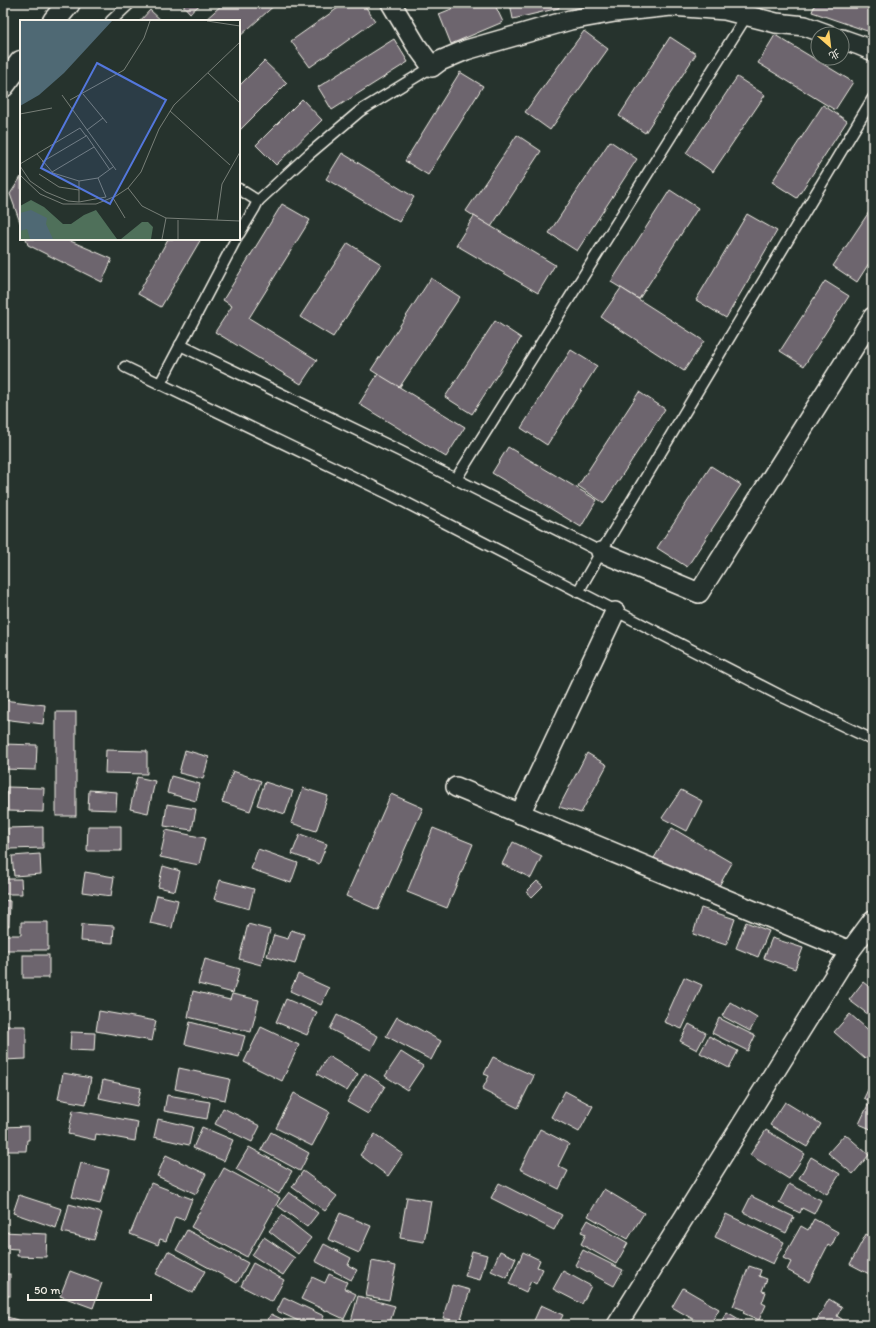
<svg xmlns="http://www.w3.org/2000/svg" width="876" height="1328" viewBox="0 0 876 1328" font-family="Itim,'LXGW WenKai TC',sans-serif">
  <style>
    .building { fill: #6d656e; stroke: #f4f1e8 }
    .lines { fill: none; stroke-linecap: round; stroke-linejoin: round }
    .lane-casing { stroke: #f4f1e8; stroke-width: 13 }
    .street-casing { stroke: #f4f1e8; stroke-width: 22 }
    .secondary-casing { stroke: #f4f1e8; stroke-width: 25 }
    .lane { stroke: #26332d; stroke-width: 10 }
    .street { stroke: #26332d; stroke-width: 19 }
    .secondary { stroke: #26332d; stroke-width: 22 }
    .inset-road { fill: none; stroke: #787f78; stroke-width: 1 }
    .view { fill: #5377dc; fill-opacity: 0.15; stroke: #5377dc; stroke-width: 2 }
    .inset-edge { fill: none; stroke: #f4f1e8; stroke-width: 2 }
  </style>
  <rect width="100%" height="100%" fill="#26332d"/>
  <filter id="ink" filterUnits="userSpaceOnUse"><feTurbulence type="fractalNoise" baseFrequency=".025" numOctaves="2"/><feDisplacementMap in="SourceGraphic" scale="8" xChannelSelector="R" yChannelSelector="G"/><feConvolveMatrix kernelMatrix="1 2 1 2 8 2 1 2 1" color-interpolation-filters="sRGB"/></filter>
  <g filter="url(#ink)">
    <!-- building -->
    <g class="building">
      <path d="M181 3H202L190 13Z"/>
      <path d="M224 3H277L239 37V21H204Z"/>
      <path d="M345 3H363L375 21 310 67 291 41Z"/>
      <path d="M466 3H494L503 22 451 44 439 14Z"/>
      <path d="M510 3H558L559 8 513 19Z"/>
      <path d="M815 3H873V33L812 12Z"/>
      <path d="M150 10 162 21H140Z"/>
      <path d="M584 31 608 49 550 130 525 112Z"/>
      <path d="M775 35 853 82 835 110 758 63Z"/>
      <path d="M670 37 696 54 645 133 619 116Z"/>
      <path d="M394 39 408 62 332 110 318 87Z"/>
      <path d="M264 61 287 83 239 131V86Z"/>
      <path d="M460 72 483 86 428 175 405 161Z"/>
      <path d="M737 77 765 95 713 172 686 153Z"/>
      <path d="M302 99 322 120 276 165 256 145Z"/>
      <path d="M823 105 847 121 797 198 772 182Z"/>
      <path d="M517 135 541 151 491 227 466 211Z"/>
      <path d="M610 141 637 159 577 251 549 233Z"/>
      <path d="M342 153 414 197 399 222 326 179Z"/>
      <path d="M21 177V225L10 194Z"/>
      <path d="M670 190 698 208 639 299 611 282Z"/>
      <path d="M282 204 310 220 249 318 317 360 301 384 215 332 232 306 223 300Z"/>
      <path d="M873 206V257L857 282 833 266Z"/>
      <path d="M747 214 777 231 726 318 696 300Z"/>
      <path d="M474 216 555 265 538 293 456 245Z"/>
      <path d="M26 239H66L112 259 102 282 28 245Z"/>
      <path d="M168 239H201L161 307 138 294Z"/>
      <path d="M348 243 381 264 333 337 300 317Z"/>
      <path d="M431 278 460 297 399 388 371 370Z"/>
      <path d="M825 281 849 296 804 366 780 351Z"/>
      <path d="M621 288 704 341 684 371 601 317Z"/>
      <path d="M495 321 521 338 472 414 445 397Z"/>
      <path d="M571 350 597 366 547 445 521 428Z"/>
      <path d="M378 374 465 427 446 457 359 404Z"/>
      <path d="M639 392 665 409 604 503 578 486Z"/>
      <path d="M508 447 597 500 581 527 492 473Z"/>
      <path d="M711 466 741 485 687 567 657 548Z"/>
      <path d="M3 700 45 705 43 724 3 719Z"/>
      <rect x="56" y="712" width="20" height="104"/>
      <path d="M3 744 37 745 36 770 3 769Z"/>
      <path d="M106 750 147 751V774L105 773Z"/>
      <path d="M185 750 209 757 203 779 179 773Z"/>
      <path d="M587 753 607 765 581 813 559 807Z"/>
      <path d="M233 771 261 781 250 811 222 802Z"/>
      <path d="M171 776 200 784 196 801 167 793Z"/>
      <path d="M137 777 155 781 148 813 130 809Z"/>
      <path d="M265 782 293 791 285 814 257 805Z"/>
      <path d="M7 787 44 788 43 812 7 811Z"/>
      <path d="M303 788 328 796 316 831 291 823Z"/>
      <path d="M89 790 117 792 116 810 88 809Z"/>
      <path d="M681 790 702 801 687 831 662 818Z"/>
      <path d="M391 794 423 808 378 910 346 896Z"/>
      <path d="M167 804 196 809 192 830 164 826Z"/>
      <path d="M88 826H121V851H87Z"/>
      <path d="M43 827V848L9 849 8 828Z"/>
      <path d="M433 828 473 844 447 908 407 892Z"/>
      <path d="M672 828 732 863 715 893 654 858Z"/>
      <path d="M166 830 205 838 199 865 160 857Z"/>
      <path d="M300 834 327 844 319 864 292 854Z"/>
      <path d="M513 842 542 856 531 878 502 864Z"/>
      <path d="M258 849 298 863 291 883 251 869Z"/>
      <path d="M40 854 41 874 14 876 12 856Z"/>
      <path d="M163 866 180 871 175 891 158 887Z"/>
      <path d="M85 872 114 877 111 896 82 892Z"/>
      <path d="M3 879H21L22 894H3Z"/>
      <path d="M220 880 254 889 249 909 214 899Z"/>
      <path d="M537 881 543 886 532 897 526 892Z"/>
      <path d="M157 895 178 900 172 928 150 923Z"/>
      <path d="M3 900 10 901 9 926H3Z"/>
      <path d="M701 908 735 919 726 945 693 934Z"/>
      <path d="M21 922H48V950H3V935H21Z"/>
      <path d="M746 922 769 931 758 957 736 948Z"/>
      <path d="M82 924 114 926 113 943 81 941Z"/>
      <path d="M248 924 270 930 261 965 239 959Z"/>
      <path d="M291 930 304 934 295 964 267 956 274 935 288 939Z"/>
      <path d="M772 938 803 948 795 969 764 958Z"/>
      <rect x="23" y="955" width="26" height="23"/>
      <path d="M205 959 240 969 233 993 198 984Z"/>
      <path d="M298 974 329 988 321 1005 290 991Z"/>
      <path d="M684 977 702 985 682 1029 664 1022Z"/>
      <path d="M863 982 873 990V1018L849 1000Z"/>
      <path d="M193 991 230 1000 232 994 259 1000 251 1032 188 1017Z"/>
      <path d="M286 999 317 1012 307 1035 276 1022Z"/>
      <path d="M730 1002 757 1018 750 1031 722 1016Z"/>
      <path d="M99 1011 156 1021 152 1041 96 1031Z"/>
      <path d="M850 1014 873 1034V1050L865 1059 834 1032Z"/>
      <path d="M337 1015 378 1036 371 1050 330 1029Z"/>
      <path d="M397 1017 441 1041 431 1060 386 1036Z"/>
      <path d="M719 1018 755 1036 748 1051 712 1033Z"/>
      <path d="M190 1022 245 1036 239 1057 185 1044Z"/>
      <path d="M689 1024 706 1033 697 1050 680 1041Z"/>
      <path d="M3 1026H26V1059L3 1060Z"/>
      <path d="M261 1027 299 1045 282 1081 244 1062Z"/>
      <path d="M71 1032 95 1033 94 1051 70 1050Z"/>
      <path d="M709 1036 738 1051 729 1068 700 1053Z"/>
      <path d="M401 1052 423 1066 407 1090 385 1076Z"/>
      <path d="M328 1056 358 1074 347 1091 317 1074Z"/>
      <path d="M493 1057 534 1076 518 1108 482 1090 489 1076 484 1074Z"/>
      <path d="M179 1068 230 1079 225 1100 175 1089Z"/>
      <path d="M63 1073 91 1078 86 1104 58 1099Z"/>
      <path d="M365 1073 385 1086 368 1114 347 1102Z"/>
      <path d="M873 1079V1103L864 1098Z"/>
      <path d="M103 1080 141 1088 137 1106 99 1098Z"/>
      <path d="M565 1091 593 1106 579 1132 551 1117Z"/>
      <path d="M294 1093 330 1112 312 1146 276 1128Z"/>
      <path d="M167 1095 210 1102 207 1119 164 1111Z"/>
      <path d="M785 1102 821 1124 807 1147 770 1125Z"/>
      <path d="M868 1105 873 1107V1130L859 1124Z"/>
      <path d="M223 1108 260 1126 252 1142 215 1124Z"/>
      <path d="M73 1110 138 1122 135 1141 96 1134 95 1140 68 1134Z"/>
      <path d="M158 1119 193 1127 189 1145 154 1137Z"/>
      <path d="M29 1126V1140H27L26 1151H3V1127Z"/>
      <path d="M202 1127 233 1140 224 1161 193 1148Z"/>
      <path d="M540 1129 569 1144 558 1166 568 1171 559 1189 520 1169Z"/>
      <path d="M766 1130 805 1154 789 1179 750 1155Z"/>
      <path d="M271 1132 309 1153 300 1171 261 1150Z"/>
      <path d="M375 1134 403 1154 388 1176 360 1155Z"/>
      <path d="M845 1134 869 1155 853 1174 828 1153Z"/>
      <path d="M249 1147 292 1171 279 1194 236 1169Z"/>
      <path d="M166 1155 206 1174 196 1194 157 1176Z"/>
      <path d="M811 1157 840 1174 827 1194 799 1178Z"/>
      <path d="M81 1163 109 1170 100 1204 72 1197Z"/>
      <path d="M224 1168 280 1198 247 1257 191 1227Z"/>
      <path d="M303 1171 337 1196 325 1211 292 1187Z"/>
      <path d="M151 1183 192 1199 184 1220 175 1217 166 1241 160 1239 158 1245 130 1234Z"/>
      <path d="M499 1183 562 1215 554 1230 491 1198Z"/>
      <path d="M789 1184 821 1200 814 1214 802 1208 800 1213 779 1203Z"/>
      <path d="M604 1189 644 1213 628 1239 588 1216Z"/>
      <path d="M289 1192 318 1213 307 1227 278 1206Z"/>
      <path d="M19 1195 62 1209 56 1228 13 1213Z"/>
      <path d="M751 1196 794 1217 786 1233 743 1212Z"/>
      <path d="M407 1197 431 1201 424 1242 400 1238Z"/>
      <path d="M69 1204 102 1213 94 1240 62 1232Z"/>
      <path d="M340 1213 371 1226 359 1253 328 1239Z"/>
      <path d="M726 1214 784 1242 773 1264 715 1237Z"/>
      <path d="M282 1215 311 1238 298 1254 269 1231Z"/>
      <path d="M814 1219 838 1232 831 1247 828 1245 809 1282 787 1270 791 1262 783 1258 801 1226 808 1230Z"/>
      <path d="M588 1220 628 1243 616 1264 581 1244 586 1234 581 1232Z"/>
      <path d="M187 1230 248 1263 237 1283 176 1250Z"/>
      <path d="M3 1232 47 1234 46 1257 17 1256 18 1249 3 1248Z"/>
      <path d="M866 1234 873 1238V1276L850 1264Z"/>
      <path d="M264 1237 295 1258 283 1275 252 1255Z"/>
      <path d="M324 1244 351 1258 348 1265 357 1270 351 1280 315 1261Z"/>
      <path d="M583 1250 623 1270 614 1286 575 1265Z"/>
      <path d="M168 1251 205 1271 193 1293 156 1274Z"/>
      <path d="M472 1251 487 1255 480 1280 465 1276Z"/>
      <path d="M500 1251 516 1258 507 1278 491 1271Z"/>
      <path d="M523 1252 540 1260 537 1267 543 1269 536 1284 531 1281 526 1292 509 1284Z"/>
      <path d="M372 1261 396 1266 389 1300 366 1296Z"/>
      <path d="M253 1263 284 1280 272 1302 241 1286Z"/>
      <path d="M749 1266 761 1270 759 1276 767 1279 762 1291 766 1292 762 1303 766 1305 759 1320 743 1313 744 1310 733 1306Z"/>
      <path d="M70 1271 102 1283 93 1308 60 1296Z"/>
      <path d="M563 1271 591 1286 582 1304 553 1289Z"/>
      <rect x="3" y="1274" width="7" height="22"/>
      <path d="M329 1274 347 1282 344 1288 356 1294 344 1319 301 1299 312 1277 325 1283Z"/>
      <path d="M452 1285 470 1290 460 1322 443 1318Z"/>
      <path d="M683 1288 719 1309 710 1325H703L672 1307Z"/>
      <path d="M358 1296 395 1306 389 1325H350Z"/>
      <path d="M284 1297 324 1316 320 1325H307L277 1311Z"/>
      <path d="M829 1299 842 1307 837 1316 851 1325H814Z"/>
      <path d="M541 1305 563 1315 558 1325H532Z"/>
      <path d="M727 1312 749 1325H719Z"/>
      <path d="M271 1314 294 1325H265Z"/>
      <path d="M3 1316 29 1323 28 1325H3Z"/>
      <path d="M684 1319 695 1325H681Z"/>
      <path d="M434 1320 454 1325H433Z"/>
    </g>
    <g class="lines">
      <!-- lane casing -->
      <g class="lane-casing">
        <g id="lane">
          <path d="M111 21 130 3"/>
          <path d="M239 189 258 201 254 209 239 234"/>
          <path d="M258 201 308 155 360 111 432 67"/>
          <path d="M180 345 400 451 601 552 578 592"/>
          <path d="M125 367 391 495 785 698 873 740"/>
          <path d="M160 384 236 239"/>
          <path d="M456 479 747 15"/>
          <path d="M601 552 873 98"/>
        </g>
      </g>
      <!-- street casing -->
      <g class="street-casing">
        <g id="street">
          <path d="M391 3 416 45 432 67 440 61 466 50 570 20 615 12 671 6 725 10 776 23 805 26 827 34"/>
          <path d="M842 39 859 45 873 51"/>
          <path d="M601 552 699 593 873 317"/>
          <path d="M456 787 850 951"/>
          <path d="M520 814 615 612"/>
          <path d="M617 1325 850 951 873 920"/>
        </g>
      </g>
      <!-- secondary casing -->
      <g class="secondary-casing">
        <g id="secondary">
          <path d="M54 21 69 3"/>
          <path d="M3 86 21 62"/>
        </g>
      </g>
      <!-- lane -->
      <use href="#lane" class="lane"/>
      <!-- street -->
      <use href="#street" class="street"/>
      <!-- secondary -->
      <use href="#secondary" class="secondary"/>
    </g>
  </g>
  <!-- overview -->
  <g transform="translate(20 20)">
    <rect width="220" height="220" fill="#26332d"/>
    <path d="M11 180 24 187 43 204H51L64 195 76 190 97 219H0V186ZM122 202H128L133 207 131 219H101Z" fill="#4f705a"/>
    <path d="M0 1H92L44 53 19 75 0 86ZM11 190 27 198 26 204 33 219H10L7 209 0 211V193Z" fill="#4f6974"/>
    <path class="inset-road" d="M187 1 220 6M188 53 220 83M63 74 87 103M42 75 96 150M50 80 104 50 124 18 130 1M150 91 210 145M0 94 32 88M67 110 83 98M66 115 90 150M17 134 33 153 59 161V182M0 144 60 108 66 116 22 142M0 146 10 161 26 172 48 181 59 182 86 177 78 158 93 147M32 152 74 127M19 154 39 167 59 170M0 155 20 174 43 184H76L96 176 108 168 122 186 146 198 220 201M59 161 78 158M108 168 121 152 139 109 154 85 220 22M93 178 105 198M197 200 202 164 220 132M142 219 146 198M158 219V200"/>
    <path class="view" d="M77 43 146 80 90 184 21 148Z"/>
    <rect width="220" height="220" class="inset-edge"/>
  </g>
  <!-- margin -->
  <rect width="876" height="1328" fill="none" stroke="#26332d" stroke-width="16"/>
  <rect x="8" y="8" width="860" height="1312" fill="none" stroke="#f4f1e8" stroke-width="1.5" filter="url(#ink)"/>
  <!-- north arrow -->
  <g transform="translate(830 46) rotate(152)"><circle r="19" fill="#26332d" stroke="#787f78"/>
  <path d="M0-3L7 15L0 10L-7 15Z" fill="#ffd166"/>
  <text y="-6" font-size="11" font-weight="bold" text-anchor="middle" fill="#f4f1e8">北</text>
  </g>
  <!-- scale -->
  <path d="M28 1294v6h123v-6" fill="none" stroke="#f4f1e8" stroke-width="2"/>
  <text x="34" y="1294" font-size="12" fill="#f4f1e8" stroke="#26332d" stroke-width="3" paint-order="stroke">50 m</text>
</svg>
